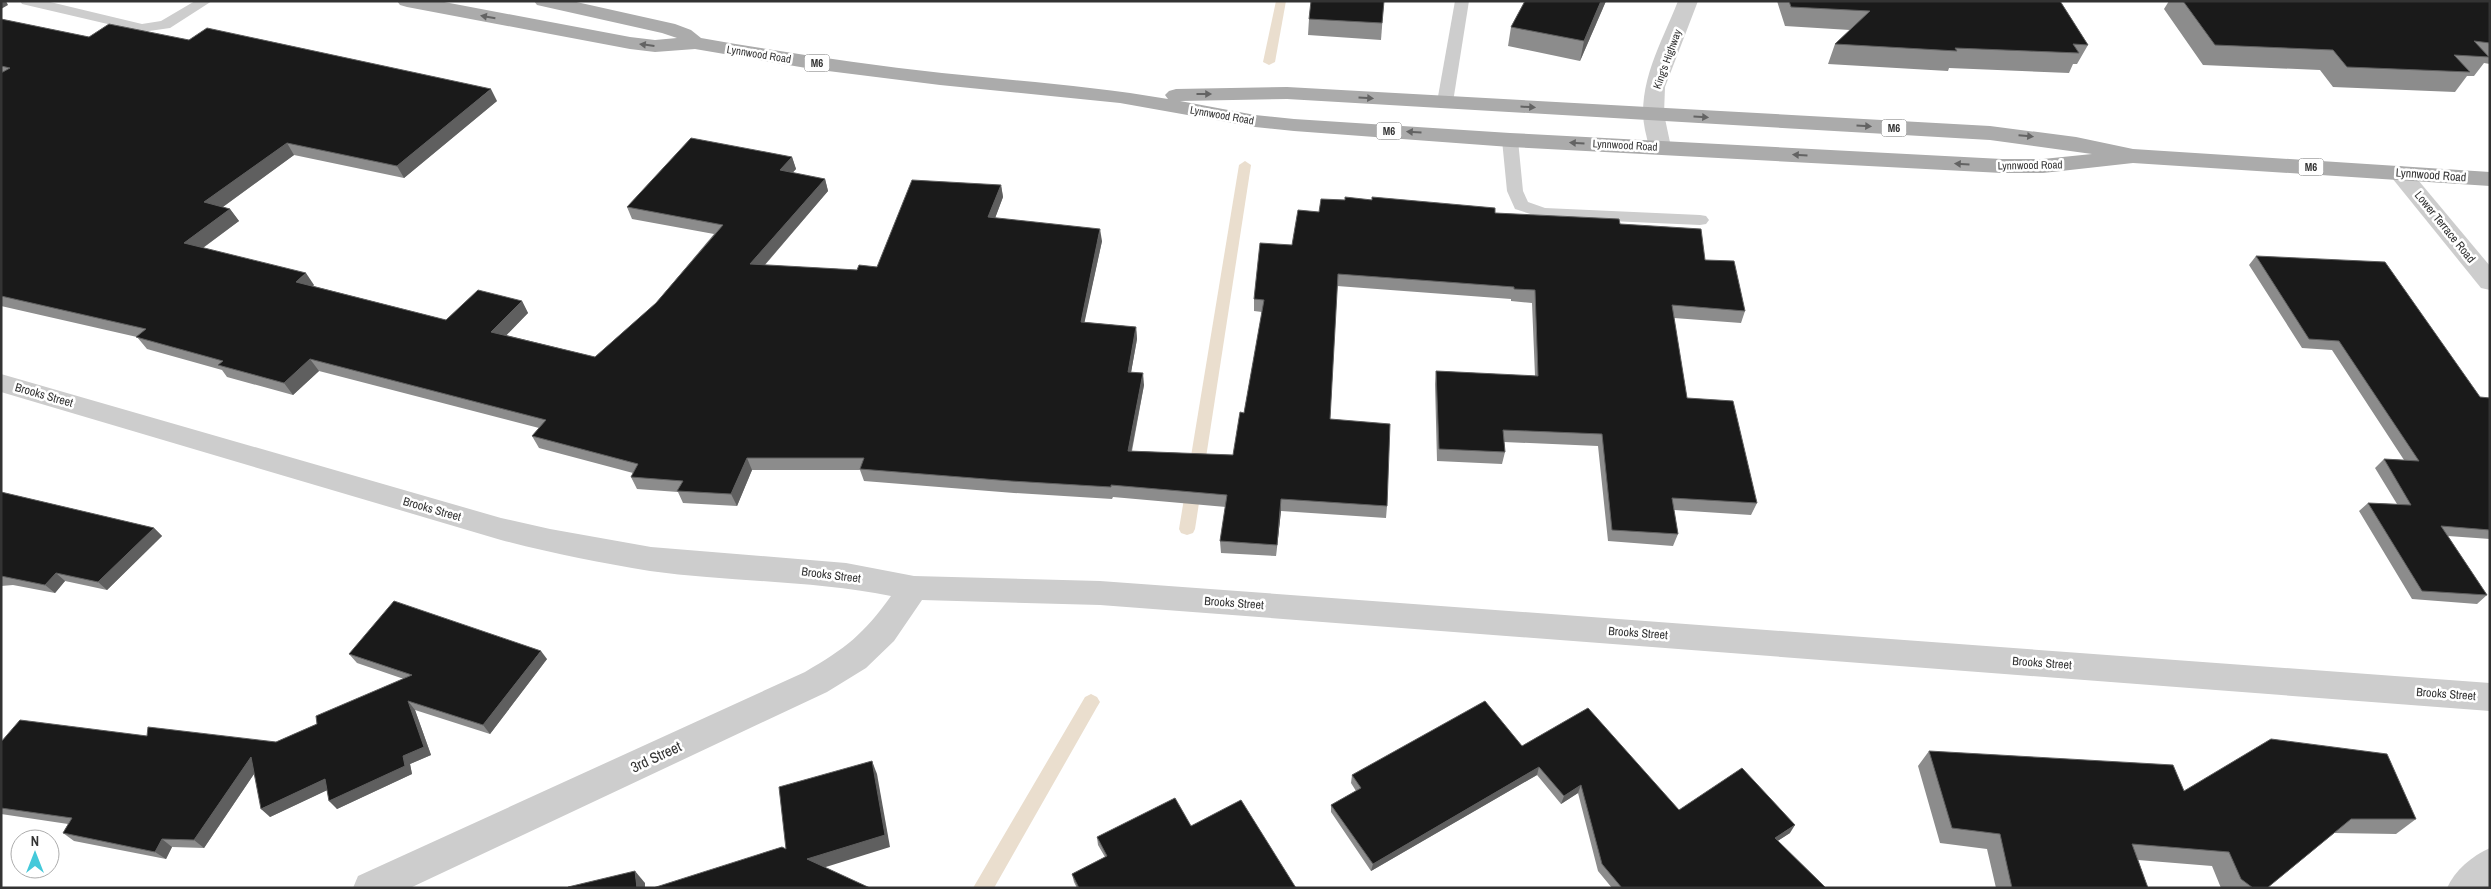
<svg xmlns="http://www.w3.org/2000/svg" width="2491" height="889" viewBox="0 0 2491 889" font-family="'Archivo Narrow',sans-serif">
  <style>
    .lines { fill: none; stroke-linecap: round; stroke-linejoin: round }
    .stream { fill: #eadece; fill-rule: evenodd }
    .service { fill: #cdcdcd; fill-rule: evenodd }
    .minor { fill: #cdcdcd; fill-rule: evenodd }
    .primary { fill: #ababab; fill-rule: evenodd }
    .wall { fill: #8c8c8c }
    .shaded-wall { fill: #5f5f5f }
    .building { fill: #1a1a1a; stroke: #5f5f5f }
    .oneway { fill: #636363 }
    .labels { text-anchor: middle; stroke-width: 5; stroke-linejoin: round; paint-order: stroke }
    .far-street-label { font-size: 11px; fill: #333; stroke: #fff }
    .shield { fill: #fff; stroke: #707070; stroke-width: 1 }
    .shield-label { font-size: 11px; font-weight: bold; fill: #333 }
    .street-label { font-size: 12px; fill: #333; stroke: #fff }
    .near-street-label { font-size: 15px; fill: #333; stroke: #fff }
  </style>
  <rect width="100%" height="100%" fill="#fff"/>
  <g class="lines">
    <!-- stream -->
    <g class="stream">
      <path d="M1276 1H1286L1275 62 1269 65 1263 62Z"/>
      <path d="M1245 161 1251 165 1195 529 1193 533 1187 535 1181 533 1179 529 1239 165Z"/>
      <path d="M1091 694 1097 697 1100 702 1097 707 994 888H973L1085 697Z"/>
    </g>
    <!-- service -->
    <g class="service">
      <path d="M20 1H46L142 24 161 21 195 1H212L170 28 142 32 22 4Z"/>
      <path d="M1455 1H1469L1453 102 1445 107 1437 102Z"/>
      <path d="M1510 135 1518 140 1523 191 1528 202 1545 208 1700 215 1706 216 1709 220 1706 224 1700 225 1543 218 1515 209 1507 191 1502 140Z"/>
    </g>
    <!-- minor -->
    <g class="minor">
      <path d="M1678 1H1698L1665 87 1664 114 1671 147 1668 152 1660 154 1652 152C1648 145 1647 138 1645 130 1636 85 1662 42 1678 1Z"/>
      <path d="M2400 166 2408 168 2490 266V290L2481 288 2392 178 2389 173 2392 168Z"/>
      <path d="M1 374 501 518 550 529 651 547 846 563 914 576 1100 581 2490 683V711L1100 605 922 600 894 641 866 668 827 692 410 888H353L358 876 805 672C846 648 863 635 891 596 812 580 730 582 650 571 600 563 550 553 501 540L1 392Z"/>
      <path d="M2490 848V888H2447C2455 870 2472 856 2490 848Z"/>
    </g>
    <!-- primary -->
    <path class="primary" d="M397 1H439L630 37 655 40 677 38 662 33 537 5 534 1H572L675 24 691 30 701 38C781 52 861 64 942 73 1018 81 1093 86 1168 99L1165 95 1169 91 1176 89 1287 87 1990 126 2076 137 2133 149 2490 172V186L2133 163 2043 173H2002L1510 147 1294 131 1255 127 1120 103 940 85 812 69 695 49 655 52 630 49 407 7 400 5ZM1287 99 1990 140 2092 154 2043 159H2002L1510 133 1294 119 1255 115 1180 101Z"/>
  </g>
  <!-- wall -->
  <g class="wall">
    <path d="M1384 1 1381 40 1308 35 1309 19Z"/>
    <path d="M1525 1H1606L1580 61 1508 46 1511 27Z"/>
    <path d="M1777 1H2060L2088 45 2077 64H2073L2069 73 1949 68 1948 71 1828 64 1835 44 1850 30 1785 26Z"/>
    <path d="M2169 1H2490V64L2484 63 2474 76H2467L2455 92 2333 87 2320 70 2203 65 2164 9Z"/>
    <path d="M1 19 89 37 497 101 404 178 294 155 223 207 230 209 239 221 203 248 314 285 313 286 446 320 522 301 528 313 506 335 595 357 656 303 714 234 632 219 627 207 792 157 796 169 792 173 825 179 828 191 765 265 857 270 877 267 1001 185 1003 197 995 218 1102 241 1084 322 1136 327 1137 339 1131 372 1144 385 1132 451 1233 455 1244 413 1262 312 1254 311V299L1292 245 1319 212 1495 213 1620 224 1705 260 1745 311 1741 323 1674 318 1687 398 1757 503 1751 515 1674 510 1678 534 1673 546 1608 541 1598 446 1504 442 1505 452 1502 464 1437 461 1435 384 1436 371 1535 376 1532 303 1511 301V299L1337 286 1330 419 1387 506 1386 518 1281 511 1276 556 1221 553 1220 541 1226 507 1113 497 1112 499 1014 493 864 481 860 470H752L737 506 683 503 678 492 637 489 631 477 633 473 539 448 532 436 539 428 319 371 293 395 227 377 222 370 147 349 137 337 1 306Z"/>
    <path d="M2256 256 2480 397 2490 398V539L2448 536 2487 595 2477 604 2412 599 2359 511 2368 503 2397 504 2375 468 2384 459 2404 460 2332 350 2302 348 2249 265Z"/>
    <path d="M1 492 154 528 162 536 107 590 65 581 55 593 13 585 1 586Z"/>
    <path d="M349 654 547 659 490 734 415 710 431 755 410 764 412 774 337 809 327 790 270 817 254 774 204 848 172 847 166 859 74 841 63 833 68 824 1 814V742H276L317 724 404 679 357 663Z"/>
    <path d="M1522 746 1679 810 1790 833 1777 841 1826 888H1612L1598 871 1578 793 1561 804 1537 775 1371 871 1331 812V805L1356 791 1351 783 1352 775Z"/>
    <path d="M1929 751 2184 791 2416 819 2396 834 2334 833 2267 888H2221L2212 866 2138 860 2148 888H1996L1987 849 1940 843 1918 766Z"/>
    <path d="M1191 826 1296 888H1077L1074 882 1072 874 1105 857 1098 845 1097 837Z"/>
  </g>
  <!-- shaded-wall -->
  <g class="shaded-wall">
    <path d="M1 1H6L8 5 1 9Z"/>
    <path d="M1601 1H1606L1580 61 1584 41Z"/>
    <path d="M491 89 497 101 404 178 397 166Z"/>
    <path d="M287 143 294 155 213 214 204 202Z"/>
    <path d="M792 157 796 169 784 182 780 170Z"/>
    <path d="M825 179 828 191 755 276 750 264Z"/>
    <path d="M1001 185 1003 197 991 229 988 217Z"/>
    <path d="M230 209 239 221 193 255 184 243Z"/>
    <path d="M1100 229 1102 241 1082 334 1081 322Z"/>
    <path d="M306 273 314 285 304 294 296 282Z"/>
    <path d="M522 301 528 313 498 344 491 332Z"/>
    <path d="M1136 327 1137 339 1129 384 1128 372Z"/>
    <path d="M310 359 319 371 293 395 284 383Z"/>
    <path d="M1143 373 1144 385 1129 463 1128 451Z"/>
    <path d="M747 458 752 470 737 506 731 494Z"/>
    <path d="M1281 499V511L1276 556 1277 545Z"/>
    <path d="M154 528 162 536 107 590 98 582Z"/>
    <path d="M56 573 65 581 55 593 45 585Z"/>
    <path d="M541 651 547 659 490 734 483 725Z"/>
    <path d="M408 701 415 710 431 755 410 764 412 774 337 809 329 801 403 756Z"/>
    <path d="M251 757 260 765 204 848 194 840Z"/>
    <path d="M872 761 877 774 890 847 813 871 807 859Z"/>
    <path d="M1539 767 1537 775 1371 871 1373 864Z"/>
    <path d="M325 779 334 787 270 817 261 809Z"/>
    <path d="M1581 785 1578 793 1561 804 1564 796Z"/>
    <path d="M1795 825 1790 833 1770 846 1775 838Z"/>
    <path d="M162 839 172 847 166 859 155 852Z"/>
    <path d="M635 871 645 883V888H637Z"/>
  </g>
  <!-- building -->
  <g class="building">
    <path d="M1311 1H1384L1382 23 1309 19Z"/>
    <path d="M1525 1H1601L1584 41 1511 27Z"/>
    <path d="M1789 1H2060L2088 45 2073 44 2079 53 1955 48 1957 51 1835 44 1870 11 1791 7Z"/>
    <path d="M2183 1H2490V43L2474 41 2489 57 2454 55 2470 72 2347 67 2333 50 2215 45Z"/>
    <path d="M1 19 89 37 109 24 189 40 207 28 491 89 397 166 287 143 204 202 230 209 184 243 306 273 296 282 446 320 478 290 522 301 491 332 595 357 656 303 723 225 627 207 691 138 792 157 780 170 825 179 750 264 857 270 859 265 877 267 912 180 1001 185 988 217 1100 229 1081 322 1136 327 1128 372 1143 373 1128 451 1233 455 1240 412 1244 413 1264 300 1254 299 1260 243 1292 245 1298 210 1319 212 1321 199 1345 200V197L1372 200V197L1495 208V213L1619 219 1620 224 1701 229 1705 260 1734 261 1745 311 1672 305 1687 398 1733 401 1757 503 1672 498 1678 534 1612 530 1602 434 1503 430 1505 452 1439 449 1436 371 1538 376 1535 290 1514 289V287L1338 274 1330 419 1390 424 1387 506 1281 499 1277 545 1220 541 1227 495 1111 485V487L1011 481 860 469 864 458H747L731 494 677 491 683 481 631 477 638 464 532 436 546 420 310 359 284 383 218 365 223 361 136 337 146 329 1 296V73L10 68 1 66Z"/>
    <path d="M2256 256 2385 262 2480 397 2490 398V530L2441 526 2487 595 2422 591 2368 503 2411 505 2384 459 2419 461 2339 341 2309 339Z"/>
    <path d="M1 492 154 528 98 582 56 573 45 585 1 576Z"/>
    <path d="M394 601 541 651 483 725 408 701 424 747 403 756 405 766 329 801 325 779 261 809 251 757 194 840 162 839 155 852 63 833 72 818 1 808V742L20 720 147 736 148 727 276 742 317 724 316 716 412 675 349 654Z"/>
    <path d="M1485 701 1522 746 1588 708 1679 810 1742 768 1795 825 1775 838 1826 888H1622L1602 864 1581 785 1564 796 1539 767 1373 864 1331 805 1361 788 1352 775Z"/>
    <path d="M2271 739 2387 754 2416 819H2351L2267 888H2253L2241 879 2229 852 2132 844 2148 888H2012L2000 834 1952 828 1929 751 2173 765 2184 791Z"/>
    <path d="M872 761 885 835 807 859 870 888H653L782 847 786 849 779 787Z"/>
    <path d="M1175 798 1191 826 1241 800 1296 888H1079L1072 874 1107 856 1097 837Z"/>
    <path d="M635 871 637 888H568V887Z"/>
  </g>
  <!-- one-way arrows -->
  <defs><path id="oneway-solid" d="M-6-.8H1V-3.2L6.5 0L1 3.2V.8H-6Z" transform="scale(1.25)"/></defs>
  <g class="oneway">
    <use href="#oneway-solid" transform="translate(488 17) rotate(-170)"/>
    <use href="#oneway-solid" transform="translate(647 45) rotate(-173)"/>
    <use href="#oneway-solid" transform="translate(1204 94)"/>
    <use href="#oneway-solid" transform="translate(1366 98) rotate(3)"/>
    <use href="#oneway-solid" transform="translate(1528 107) rotate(3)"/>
    <use href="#oneway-solid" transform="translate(1701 117) rotate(3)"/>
    <use href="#oneway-solid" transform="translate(1864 126) rotate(3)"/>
    <use href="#oneway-solid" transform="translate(1414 132) rotate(-176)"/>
    <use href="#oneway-solid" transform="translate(2026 136) rotate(5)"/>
    <use href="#oneway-solid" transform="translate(1577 143) rotate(-177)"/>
    <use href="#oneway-solid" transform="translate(1800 155) rotate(-177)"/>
    <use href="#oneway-solid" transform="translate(1962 164) rotate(-177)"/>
  </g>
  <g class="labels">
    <!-- far-street labels -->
    <g class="far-street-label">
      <text transform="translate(759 54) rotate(9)" y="4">Lynnwood Road</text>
      <text transform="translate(1667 59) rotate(-70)" y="4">King's Highway</text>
      <text transform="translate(1222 115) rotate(10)" y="4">Lynnwood Road</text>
      <text transform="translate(1625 145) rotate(3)" y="4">Lynnwood Road</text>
      <text transform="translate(2030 165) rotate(-1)" y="4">Lynnwood Road</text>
    </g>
    <!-- shield labels -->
    <g class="shield">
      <rect x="804.5" y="54.5" width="25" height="17" rx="4"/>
      <rect x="1881.5" y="119.5" width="25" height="17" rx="4"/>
      <rect x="1376.5" y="122.5" width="25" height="17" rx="4"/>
      <rect x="2298.5" y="158.5" width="25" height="17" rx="4"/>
    </g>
    <g class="shield-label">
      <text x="817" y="67">M6</text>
      <text x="1894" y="132">M6</text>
      <text x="1389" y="135">M6</text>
      <text x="2311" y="171">M6</text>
    </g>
    <!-- street labels -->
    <g class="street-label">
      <text transform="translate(2431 175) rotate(4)" y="4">Lynnwood Road</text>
      <text transform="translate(2445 227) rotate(51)" y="4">Lower Terrace Road</text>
      <text transform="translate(44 395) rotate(16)" y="4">Brooks Street</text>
      <text transform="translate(432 509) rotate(16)" y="4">Brooks Street</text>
      <text transform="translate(831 575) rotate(7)" y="4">Brooks Street</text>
      <text transform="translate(1234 603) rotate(4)" y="4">Brooks Street</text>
      <text transform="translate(1638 633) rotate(4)" y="4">Brooks Street</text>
      <text transform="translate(2042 663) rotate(4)" y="4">Brooks Street</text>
      <text transform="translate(2446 694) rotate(4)" y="4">Brooks Street</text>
    </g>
    <!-- near-street labels -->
    <g class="near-street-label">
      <text transform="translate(656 757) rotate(-25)" y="5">3rd Street</text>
    </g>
  </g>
  <!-- border -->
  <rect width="2491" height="889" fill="none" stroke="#333333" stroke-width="5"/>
  <!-- north arrow -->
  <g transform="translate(35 854)"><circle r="24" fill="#ffffff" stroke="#adadad"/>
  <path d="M0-4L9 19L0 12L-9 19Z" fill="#44c9da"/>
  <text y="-8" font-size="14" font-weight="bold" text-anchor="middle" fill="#333333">N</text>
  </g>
</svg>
